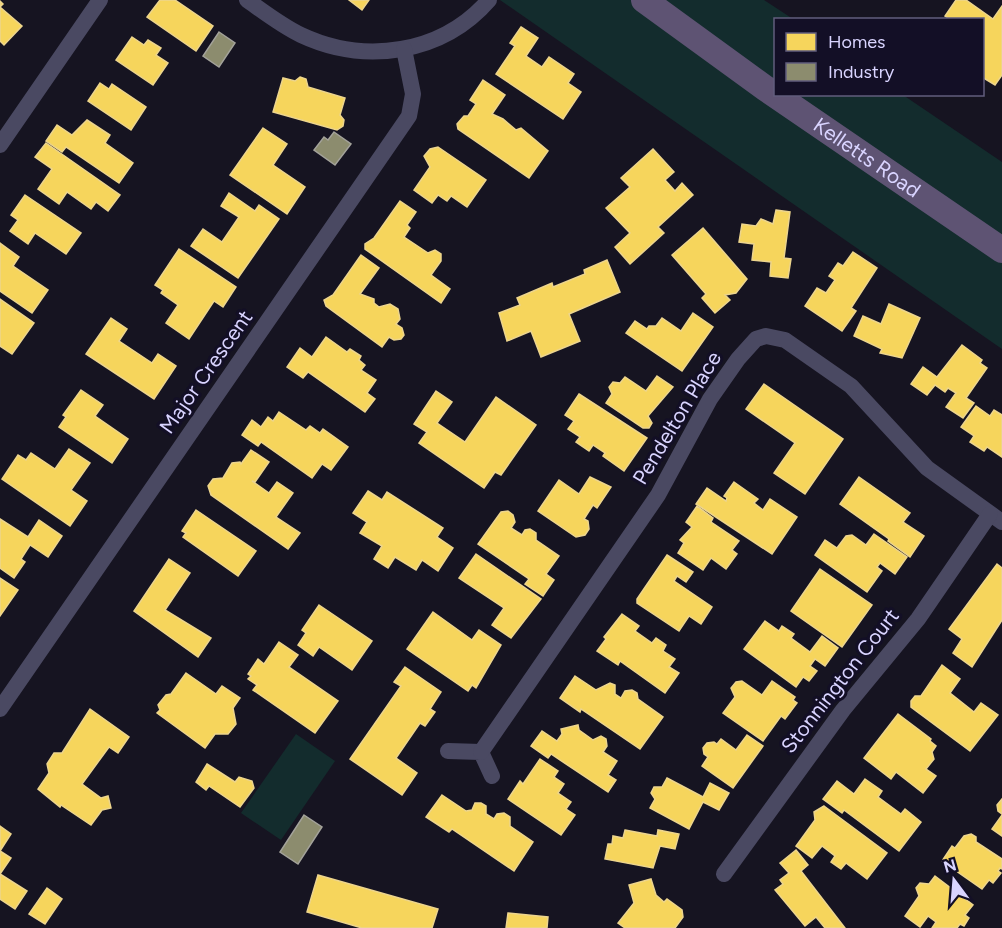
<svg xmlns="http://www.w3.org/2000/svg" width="1002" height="928" viewBox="0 0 1002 928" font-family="Figtree,sans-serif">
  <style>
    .green { fill: #132c2d }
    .homes { fill: #f6d55c; stroke: #edd58d; stroke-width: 1.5 }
    .industry { fill: #8c8c6e; stroke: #a3a29a; stroke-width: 1.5 }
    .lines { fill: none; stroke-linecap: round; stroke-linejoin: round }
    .minor { stroke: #4a4962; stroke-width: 16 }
    .primary { stroke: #5e5373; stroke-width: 26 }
    .labels { text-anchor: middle; stroke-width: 6; stroke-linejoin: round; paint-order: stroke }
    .street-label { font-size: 21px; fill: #d9d4ff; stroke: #130f26 }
  </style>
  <rect width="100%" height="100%" fill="#161421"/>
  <!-- green -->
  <g class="green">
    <path d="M500 0H764L793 19 776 20V94L903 95 1002 162V349Z"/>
    <path d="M296 734 335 761 281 840 241 813Z"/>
  </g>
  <!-- homes -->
  <g class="homes">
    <path d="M160 0H175L213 26 196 51 147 17Z"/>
    <path d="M349 0H369L362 10Z"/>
    <path d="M956 0H966L993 19 1002 6V75L995 85 982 77V20H951L945 16Z"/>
    <path d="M0 1 3 4 0 7 22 26 4 45 0 41Z"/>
    <path d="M521 27 538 38 526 56 542 67 549 57 574 74 568 83 581 92 563 119 496 74 515 46 510 43Z"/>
    <path d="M132 37 144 45 148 40 161 48 156 55 168 63 153 85 116 60Z"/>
    <path d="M300 77 306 79 308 87 345 98 340 115 344 120 343 126 337 130 273 112 283 78 295 81Z"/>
    <path d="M483 80 505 95 492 114 503 119 516 130 521 128 548 151 529 178 458 129 457 124 464 116H468L476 104 470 100Z"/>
    <path d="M100 83 109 89 112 84 146 107 131 130 88 101Z"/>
    <path d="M87 120 110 135 105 143 133 163 119 183 66 147 62 152 46 141 57 125 72 135Z"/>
    <path d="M263 128 287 144 273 165 305 187 287 214 230 175Z"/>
    <path d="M46 143 120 195 108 211 96 202 91 209 67 192 59 204 38 189 52 169 35 157Z"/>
    <path d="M438 147 486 180 467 207 451 196 447 201 438 195 432 203 414 190 430 167 424 156 430 149Z"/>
    <path d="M653 149 674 172 665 180 675 191 682 183 693 195 658 227 664 233 630 264 615 247 630 233 606 208 630 187 621 178Z"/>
    <path d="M229 193 255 211 259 205 279 219 238 278 191 246 203 229 222 242 239 217 221 206Z"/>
    <path d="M25 195 81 233 66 254 35 233 28 244 10 231 18 220 11 215Z"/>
    <path d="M400 201 416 212 407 225 410 228 404 237 428 253 435 250 441 254V261L431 275 450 289 441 303 365 249V244L374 238Z"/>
    <path d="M776 210 790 212 784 258 791 259 788 278 770 276 771 262 752 260 754 244 739 242 742 224 756 226 761 219 773 224Z"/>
    <path d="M703 228 747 279 736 293 725 295 730 300 715 313 702 298 706 294 672 255Z"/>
    <path d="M0 243 19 257 13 266 48 290 32 313 0 291Z"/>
    <path d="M179 249 236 287 223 307 214 301 189 339 166 323 178 305 161 293 163 290 155 285Z"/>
    <path d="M853 252 877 268 851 308 856 311 842 331 805 306 817 288 826 293 835 280 829 276 838 263 843 266Z"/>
    <path d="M361 255 379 268 360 294 374 299V303L379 307 390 304 398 309 400 319 396 324 402 328 404 335 401 339 394 340 389 337 382 347 326 306 324 300 333 295Z"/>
    <path d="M607 260 620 292 569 314 580 341 541 357 531 331 507 341 499 313 520 305 517 298 552 283 553 287 585 274 584 270Z"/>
    <path d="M0 299 34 323 12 354 0 346Z"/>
    <path d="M889 304 920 318 902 358 880 353 882 349 854 336 863 316 881 324Z"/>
    <path d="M693 313 713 327 682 371 626 333 635 321 647 329 649 326H656L662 318 681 331Z"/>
    <path d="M111 318 127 329 119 341 152 363 158 354 176 366 154 399 86 354Z"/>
    <path d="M326 337 347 352 350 349 361 356 359 360 365 365 361 370 376 380 367 393 375 399 365 412 308 372 303 378 287 367 300 348 312 357Z"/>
    <path d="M962 345 982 360 980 363 987 368 966 398 974 403 963 418 946 407 956 393 948 388 945 392 935 385 927 395 911 384 923 367 937 377Z"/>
    <path d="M657 376 673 387 648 416 652 423 649 428H643L606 403 612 394 609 387 613 382 620 383 625 377 646 391Z"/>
    <path d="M764 384 843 439 805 494 774 473 795 443 746 409Z"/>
    <path d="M81 390 103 405 95 416 128 439 112 463 59 427 66 417 63 415Z"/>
    <path d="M436 391 452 402 437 423 465 442 496 397 536 425 501 475 495 472 484 488 419 443 427 432 414 424Z"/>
    <path d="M579 394 647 438 624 471 603 456 605 453 593 445 589 451 576 442 580 437 568 429 574 421 565 415Z"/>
    <path d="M976 406 990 416 994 410 1002 415V457L987 447 984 451 970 442 974 436 961 427Z"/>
    <path d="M279 412 306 430 310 426 320 433 323 429 348 447 331 470 322 464 312 478 261 442 258 446 242 435 252 420 261 427 268 417 273 421Z"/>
    <path d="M69 449 90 463 71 490 87 501 70 526 2 479 18 455 26 460 31 453 55 469Z"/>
    <path d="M251 450 269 462 255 482 252 481 269 493 277 482 293 493 276 517 300 533 288 549 211 495 208 486 213 479 223 478 232 463 240 462 241 464Z"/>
    <path d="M590 477 611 487 597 508 593 505 584 519 588 521 589 529 585 535 576 537 538 511 559 480 579 494Z"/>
    <path d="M859 477 910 513 903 522 924 536 910 557 888 541 889 539 840 504Z"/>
    <path d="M734 482 758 499 754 503 763 510 770 499 797 517 772 554 696 504 707 488 726 501 727 498 724 496Z"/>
    <path d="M368 491 382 500 387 492 443 528 437 537 453 548 438 571 422 560 416 570 395 557 388 568 374 559 382 546 360 533 367 522 353 513Z"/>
    <path d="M697 506 713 518 711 522 739 541 732 550 737 554 726 569 711 558 703 570 678 553 684 543 680 540 692 527 686 522Z"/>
    <path d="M196 510 256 551 238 576 183 537 186 533 182 531Z"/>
    <path d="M508 511 513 515 515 522 511 528 522 535 525 530 530 529 536 533V540L559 556 546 574 554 580 543 596 525 584 529 579 478 544 501 512Z"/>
    <path d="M0 519 28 537 39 520 62 536 48 557 30 545 21 559 25 562 14 578 0 568Z"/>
    <path d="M874 534 907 557 895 574 880 563 877 567 882 571 867 592 815 555 825 540 837 548 846 536 852 535 866 545Z"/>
    <path d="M476 554 541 599 511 638 492 625 504 608 459 578Z"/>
    <path d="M667 555 693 572 686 582 677 576 674 581 712 607 701 624 689 616 679 631 637 603V599Z"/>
    <path d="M169 559 190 573 165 610 211 638 198 657 134 611Z"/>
    <path d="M997 564 1002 568V620L972 667 953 653 962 639 949 629Z"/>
    <path d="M820 569 872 605 842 647 791 611Z"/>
    <path d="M0 578 18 590 0 616Z"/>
    <path d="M319 605 372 641 352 670 319 647 313 656 298 645 306 633 302 630Z"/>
    <path d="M433 612 472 640 479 630 501 645 476 688 472 685 468 691 407 649Z"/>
    <path d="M622 614 639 626 635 631 652 643 656 638 666 645 663 651 675 659 669 667 679 673 665 693 620 661 618 665 597 651 606 639 604 637Z"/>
    <path d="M765 621 779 631 782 626 794 634 791 638 810 652 822 636 838 648 825 666 815 659 810 666 817 671 809 681 803 677 796 687 744 649Z"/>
    <path d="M279 642 298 655 289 667 338 701 315 733 253 690 257 685 248 679 251 676 248 674 258 659 264 664Z"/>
    <path d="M942 665 960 679 950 693 974 712 981 703 998 715 970 751 911 707V701L915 696H921Z"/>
    <path d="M405 667 441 692 430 709 435 712 425 726 420 723 396 758 417 773 402 795 350 759 401 686 394 682Z"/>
    <path d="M186 673 216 694 222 686 240 698 233 708 236 724 228 734H215L205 748 157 713 160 710 158 705 166 695 171 694Z"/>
    <path d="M575 676 596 690 610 683 615 685V694L621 698 625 691 632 690 637 693 638 699 663 717 640 749 581 709 580 712 560 698Z"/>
    <path d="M742 681 762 695 772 681 795 697 793 700 797 703 785 719 781 716 763 741 723 713 735 697 731 688 736 682Z"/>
    <path d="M90 709 129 737 118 753 109 747 82 784 101 798 108 796 111 808 102 810 91 825 61 805 60 807 38 789 49 773 47 764 54 753H62Z"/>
    <path d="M898 714 931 739 930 741 936 746 932 752 934 759 926 769 936 776 923 793 896 772 891 779 864 758Z"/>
    <path d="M578 725 579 730 593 740 601 736 606 739 607 746 603 752 617 761 608 775 616 780 608 792 551 754 548 758 531 746 542 731 557 741 562 734 561 729Z"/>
    <path d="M747 735 763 746 733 788 702 766 708 757 704 754 703 748 707 743 714 742 717 744 721 739 736 750Z"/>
    <path d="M540 759 558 771 554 777 564 784 558 793 571 802 566 809 575 815 561 835 508 799 520 781 523 784Z"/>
    <path d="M207 764 235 782 239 777 252 781 254 788 240 807 209 786 206 790 196 782Z"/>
    <path d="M667 778 703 797 710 783 729 793 719 810 703 802 689 829 650 808 655 799 651 793 654 787H662Z"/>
    <path d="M865 779 882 791 878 797 901 814 905 809 921 822 899 851 844 810 842 813 823 799 837 781 854 794Z"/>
    <path d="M442 795 466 811 472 810 475 803H481L486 806V814L494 819 497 814 504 813 510 817V826L533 842 514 871 452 829 449 832 426 817Z"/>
    <path d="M1002 799V814L998 811 997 805Z"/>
    <path d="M824 806 887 853 867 879 846 863 841 869 831 862 835 856 822 846 812 858 796 846 815 820 814 812Z"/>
    <path d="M1002 815V836L992 829Z"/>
    <path d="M0 826 11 834 0 851 11 858 0 874 27 891 15 909 0 899Z"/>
    <path d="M625 830 657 836 658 830 679 834 675 849 660 846 653 868 605 859 608 844H612L613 836 623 838Z"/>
    <path d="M971 834 976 837V842L1002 859V869L1000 868 998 871 1001 873 993 883 989 880 982 889 942 861 952 846 955 848 964 836Z"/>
    <path d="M796 850 808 865 801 871 845 928H825L816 917 805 926 775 890 783 884 780 880 789 873 780 863Z"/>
    <path d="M318 875 438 909 432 928H362L307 912Z"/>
    <path d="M935 876 973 905 965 915 969 918 964 926 960 924 957 928H932L936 922 928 916 920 927 905 916 919 896 916 888 920 883 929 884Z"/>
    <path d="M651 879 656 895 664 902 667 899 682 910 683 917 675 928H625L618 923 634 903 629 885Z"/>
    <path d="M47 888 62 899 45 924 29 914Z"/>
    <path d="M508 913 548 917 547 928H506Z"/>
  </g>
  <!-- industry -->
  <g class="industry">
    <path d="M219 32 235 43 219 67 203 56Z"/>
    <path d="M334 132 351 144 335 165 314 150 324 137 328 140Z"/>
    <path d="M304 815 322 827 298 864 280 852Z"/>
  </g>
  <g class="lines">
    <!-- minor -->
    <g class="minor">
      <path d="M247 0C264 12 282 26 301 35 365 65 442 54 489 0"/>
      <path d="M0 145 100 0"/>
      <path d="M0 709 409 116 413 94 404 49"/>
      <path d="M448 751 481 752 492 776"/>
      <path d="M481 752 658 495 710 399 738 359 756 339 766 336 785 340 851 386 927 468 1002 522"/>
      <path d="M724 874 843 710 918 619 990 514"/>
    </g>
    <!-- primary -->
    <path class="primary" id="s1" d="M644 0 765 88 1002 250"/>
  </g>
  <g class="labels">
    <!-- street labels -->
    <g class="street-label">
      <text dy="7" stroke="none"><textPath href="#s1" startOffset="273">Kelletts Road</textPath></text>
      <text transform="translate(206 372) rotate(-55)" y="7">Major Crescent</text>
      <text transform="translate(677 418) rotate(-59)" y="7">Pendelton Place</text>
      <text transform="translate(840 681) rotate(-52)" y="7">Stonnington Court</text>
    </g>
  </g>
  <!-- legend -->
  <rect x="774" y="18" width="210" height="78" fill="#130f26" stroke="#625e7d" stroke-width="1.5"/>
  <rect x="786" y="33" width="30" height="18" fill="#f6d55c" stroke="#625e7d" stroke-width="1.5"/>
  <text x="828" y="48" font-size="18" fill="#d9d4ff">Homes</text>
  <rect x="786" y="63" width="30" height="18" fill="#8c8c6e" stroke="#625e7d" stroke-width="1.5"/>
  <text x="828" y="78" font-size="18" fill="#d9d4ff">Industry</text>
  <!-- north arrow -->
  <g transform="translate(954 880) rotate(344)" stroke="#130f26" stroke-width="4.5" paint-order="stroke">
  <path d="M0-4.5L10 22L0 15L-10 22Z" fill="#d9d4ff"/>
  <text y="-9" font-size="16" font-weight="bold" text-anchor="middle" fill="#d9d4ff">N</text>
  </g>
</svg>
